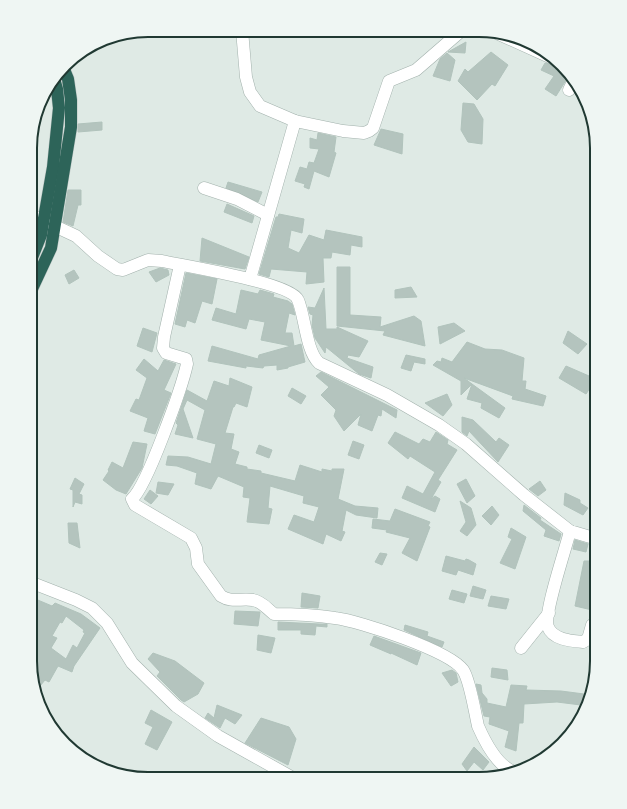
<svg xmlns="http://www.w3.org/2000/svg" width="627" height="809" viewBox="0 0 627 809" font-family="'Nunito Sans',sans-serif">
  <style>
    .building { fill: #b4c4be; stroke: #b1c3bc; fill-rule: evenodd }
    .lines { fill: none; stroke-linecap: round; stroke-linejoin: round }
    .minor-casing { stroke: #a2b1ac; stroke-width: 13 }
    .highway-casing { stroke: #bcc4c2; stroke-width: 13 }
    .minor { stroke: #fff; stroke-width: 12 }
    .highway { stroke: #2d6459; stroke-width: 12 }
    .rim { fill: none; stroke: #203932; stroke-width: 2 }
  </style>
  <rect width="100%" height="100%" fill="#dfeae5"/>
  <!-- building -->
  <g class="building">
    <path d="M466 42 465 53 448 52Z"/>
    <path d="M491 52 508 65 495 86 492 84 477 100 458 81 465 69 468 72Z"/>
    <path d="M447 53 455 60 450 81 433 76 440 59Z"/>
    <path d="M545 63 554 65 553 68 568 77 556 96 545 89 554 76 541 70Z"/>
    <path d="M463 103 474 104 483 119 482 144 468 142 461 130Z"/>
    <path d="M102 122V130L78 132V124Z"/>
    <path d="M381 129 403 134 402 154 374 145Z"/>
    <path d="M318 133 336 137 334 152 336 153 329 177 314 171 309 189 304 187 305 184 295 181 300 167 307 169 309 162 314 163 319 149 310 148V138L317 140Z"/>
    <path d="M228 182 262 192 258 202 226 188Z"/>
    <path d="M68 190H81V205H78L73 226 63 222Z"/>
    <path d="M227 204 254 216 252 223 224 212Z"/>
    <path d="M279 214 304 219 302 233 291 230 288 248 299 253 309 235 324 240 326 230 362 237V247L351 245 350 255 332 252 331 258H323L324 282 306 284 307 272 271 269 269 277 259 274 276 217H278Z"/>
    <path d="M202 238 249 257 245 269 200 261Z"/>
    <path d="M337 267H350V315L381 317 380 327 414 316 421 321 425 346 383 335 385 331 337 326Z"/>
    <path d="M160 268 168 270 169 275 156 282 149 272Z"/>
    <path d="M74 270 79 278 69 284 65 275Z"/>
    <path d="M186 273 217 279 212 304 202 301 195 323 187 320 185 327 175 324Z"/>
    <path d="M411 287 417 297 395 298V290Z"/>
    <path d="M324 288 326 329H337V327L368 341 359 357 348 355 347 358 373 367 371 378 359 374 326 347 325 353 315 338 312 325 313 315 310 314 308 307 315 308Z"/>
    <path d="M241 290 258 294 260 290 274 294 273 297 288 301 292 304 295 315 289 313 285 333H292L294 346 301 344 305 362 288 367V368L277 370V365L264 366 263 368 246 366V368L208 361 212 346 258 359 259 355 291 346 261 340 265 322 249 319 246 329 212 320 216 308 236 314Z"/>
    <path d="M454 323 465 331 440 344 438 327Z"/>
    <path d="M143 328 157 333 152 352 137 346Z"/>
    <path d="M568 331 587 344 578 354 563 343Z"/>
    <path d="M467 342 485 349 502 350 524 358 522 381H526L525 389 546 396 543 406 512 399 513 396 464 378 472 384 461 395V381L433 365 437 361 441 362 442 358 452 362Z"/>
    <path d="M406 355 425 359V364L414 362 411 371 401 368Z"/>
    <path d="M144 359 158 371 164 360 176 364 164 390 171 393 155 434 144 431 148 418 130 411 136 399 139 400 147 378 136 370Z"/>
    <path d="M566 366 596 379 586 394 559 378Z"/>
    <path d="M321 372 397 410 396 418 382 409 381 416 378 415 372 431 358 425 361 414 344 431 334 416 336 410 321 395 329 387 316 376Z"/>
    <path d="M230 378 252 387 247 407 236 403 234 407H233L225 433 234 434 231 449 239 452 235 464 247 467V469L261 471V473L295 481 300 465 322 472V469L332 471V469H344L338 499 355 506 378 508 377 518 356 515 346 510 342 531 345 532 341 541 326 534 323 544 288 529 294 515 314 522 319 507 303 503 304 496 270 486 268 508 272 509 269 524 247 522 250 498 243 497 244 487 218 476 211 489 195 484 197 473 177 466 166 465 168 456 188 457 211 464 216 444 197 439 205 410 187 400 183 409 193 438 175 434 178 425 176 423 187 390 207 401 214 381 229 386Z"/>
    <path d="M472 384 505 408 499 418 481 408 482 403 467 399Z"/>
    <path d="M292 388 306 396 301 404 288 396Z"/>
    <path d="M447 394 452 405 443 416 425 403Z"/>
    <path d="M462 417 473 420 496 442 499 438 509 445 498 462 469 431 467 436 462 432Z"/>
    <path d="M395 432 419 444 423 439 430 442 436 432 448 440 447 444 457 450 438 480 441 482 431 499 435 496 440 499 435 512 402 498 407 486 423 494 435 472 410 456 408 459 388 443Z"/>
    <path d="M353 441 364 445 359 459 348 455Z"/>
    <path d="M133 442 147 444 142 468 126 494 116 490 103 480 109 471 108 470 112 462 123 468Z"/>
    <path d="M259 445 272 450 269 458 256 453Z"/>
    <path d="M75 478 84 484 79 494 82 495V504L75 502 73 507V490L70 489Z"/>
    <path d="M466 479 475 496 467 503 457 484Z"/>
    <path d="M540 481 546 490 538 496 529 489Z"/>
    <path d="M158 482 174 484 168 495 156 493Z"/>
    <path d="M150 490 158 496 151 504 144 499Z"/>
    <path d="M565 493 580 500V503L588 508 583 515 564 505Z"/>
    <path d="M460 501 471 508 476 525 467 536 460 531 466 522Z"/>
    <path d="M524 505 541 518 540 520 561 534 559 541 544 536 546 530 523 511Z"/>
    <path d="M492 506 499 515 491 525 482 516Z"/>
    <path d="M395 509 430 522 428 526 430 527 417 561 402 553 410 538 386 532 387 530 372 528 373 519 390 521Z"/>
    <path d="M68 523H77L80 548 69 543Z"/>
    <path d="M511 528 526 537 515 569 500 563 512 539 508 537Z"/>
    <path d="M575 540 588 544 586 552 573 549Z"/>
    <path d="M380 553 387 554 382 565 375 562Z"/>
    <path d="M446 556 465 561 466 559 469 560 476 564 473 575 458 570 456 575 442 571Z"/>
    <path d="M584 561H596L592 610 575 606Z"/>
    <path d="M473 586 486 590 483 599 470 596Z"/>
    <path d="M452 590 467 594 464 603 449 599Z"/>
    <path d="M302 593 320 596 318 608 301 607Z"/>
    <path d="M491 596 509 599 506 609 488 606Z"/>
    <path d="M33 598 52 606 55 603 81 614 100 628 74 666 72 672 58 666 49 682 45 680 40 686 35 682 30 662V632L33 626 30 625V603ZM66 616 84 630 83 632 85 633 77 648 73 645 66 659 51 648 57 638 52 636 60 622 62 623Z"/>
    <path d="M235 611 260 612 258 626 234 624Z"/>
    <path d="M278 622 319 624H327V627L316 626 315 635 301 634V630H278Z"/>
    <path d="M405 625 428 632 427 636 444 642 442 647 404 630Z"/>
    <path d="M258 635 275 638 271 653 257 650Z"/>
    <path d="M374 636 421 653 417 665 391 653V654L370 645Z"/>
    <path d="M153 653 175 661 204 683 198 694 184 702 181 700 157 676 160 672 148 659Z"/>
    <path d="M492 668 507 670 508 680 491 677Z"/>
    <path d="M452 670 456 673 458 682 451 686 442 673Z"/>
    <path d="M476 684 481 685 482 693 487 699V703L506 707 511 685 527 686 526 690 561 691 584 694 581 705 557 702 524 704 523 723H519L516 751 505 747 509 731 489 724 490 717 484 716Z"/>
    <path d="M217 705 242 715 235 724 225 718 220 728 205 718 208 713 214 718Z"/>
    <path d="M151 710 172 722 157 750 145 744 153 727 145 723Z"/>
    <path d="M261 718 289 727 296 739 288 765 245 743Z"/>
    <path d="M474 747 489 762 483 770 474 762 467 771 462 764Z"/>
  </g>
  <g class="lines">
    <!-- minor casing -->
    <g class="minor-casing">
      <g id="minor">
        <path d="M242 30 246 77 250 92 260 106 295 121 343 131 364 133 369 131 373 128 389 81 416 70 461 31"/>
        <path d="M492 31 552 58"/>
        <path d="M569 90 573 82"/>
        <path d="M204 188 237 199 268 215"/>
        <path d="M31 215 76 236 98 256 117 269 123 270 148 260 162 261C184 266 292 283 298 300 305 316 306 351 319 363L387 395 439 425 466 444 524 495 570 531 597 539"/>
        <path d="M180 265 164 337 163 348 166 353 186 359 187 364C182 387 147 486 132 499L135 505 191 538 196 548 198 564 221 596C232 603 241 598 253 600 263 602 267 609 274 614 294 614 315 615 335 618 360 621 450 651 463 670 470 680 475 713 478 726 485 742 496 764 512 771"/>
        <path d="M250 279 295 121"/>
        <path d="M570 531C566 548 543 615 548 627 553 640 572 641 583 642L588 639 592 625"/>
        <path d="M30 582 76 600 92 608 107 623 132 663 176 706 218 736 293 778"/>
        <path d="M521 648 549 613"/>
      </g>
    </g>
    <!-- highway casing -->
    <g class="highway-casing">
      <g id="highway">
        <path d="M31 260 41 235 53 167 59 108 57 89 54 79"/>
        <path d="M31 291 51 248 71 127V100L68 79 63 67"/>
      </g>
    </g>
    <!-- minor -->
    <use href="#minor" class="minor"/>
    <!-- highway -->
    <use href="#highway" class="highway"/>
  </g>
  <!-- crop -->
  <path d="M0 0H627V809H0ZM148 37H479A111 111 0 0 1 590 148V661A111 111 0 0 1 479 772H148A111 111 0 0 1 37 661V148A111 111 0 0 1 148 37Z" fill="#eff6f3" fill-rule="evenodd"/>
  <path class="rim" d="M148 37H479A111 111 0 0 1 590 148V661A111 111 0 0 1 479 772H148A111 111 0 0 1 37 661V148A111 111 0 0 1 148 37Z"/>
</svg>
